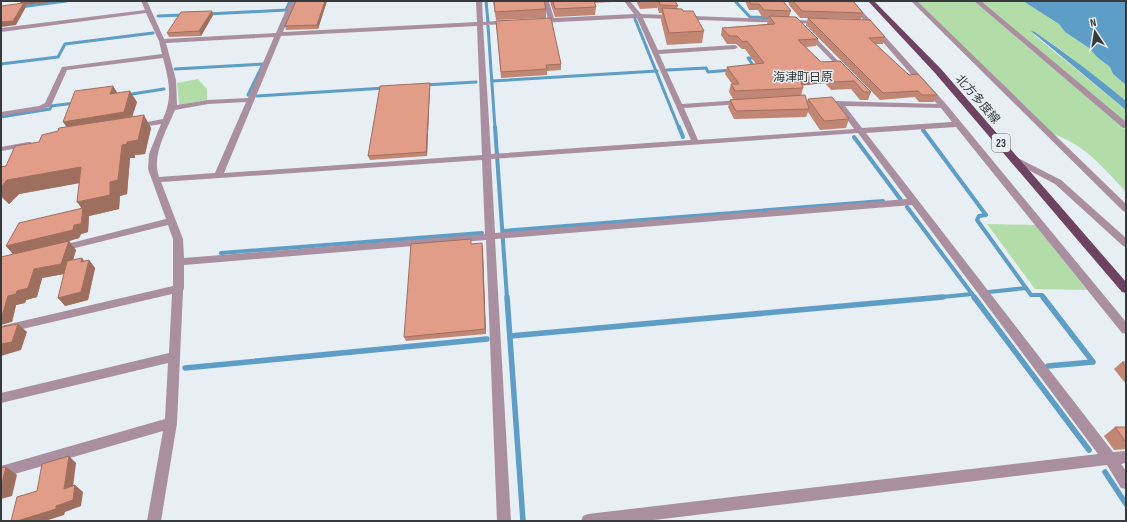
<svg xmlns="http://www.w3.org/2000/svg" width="1127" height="522" viewBox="0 0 1127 522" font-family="'Sofia Sans Condensed','Noto Sans JP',sans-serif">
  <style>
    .green { fill: #b2dca8 }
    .water { fill: #5e9dc5 }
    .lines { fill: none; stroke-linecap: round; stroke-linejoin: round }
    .stream-far2 { stroke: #5e9dc5; stroke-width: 3 }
    .stream-far1 { stroke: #5e9dc5; stroke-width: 4 }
    .stream { stroke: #5e9dc5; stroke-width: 5.5 }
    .minor { fill: #a98fa0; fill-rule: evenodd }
    .major { fill: #6e4261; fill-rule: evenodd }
    .wall { fill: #c28774 }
    .shaded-wall { fill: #9e6e5e }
    .building { fill: #e19d87; stroke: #9e6e5e }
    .labels { text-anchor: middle; stroke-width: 3; stroke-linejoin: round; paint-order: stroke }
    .shield { fill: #e7eef4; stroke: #6c7073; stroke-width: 1 }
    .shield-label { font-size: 11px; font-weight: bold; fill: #373a3c }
    .far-quarter-label { font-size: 12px; fill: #34393e; stroke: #e7eef4 }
    .street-label { font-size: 12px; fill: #373a3c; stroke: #e7eef4 }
  </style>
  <rect width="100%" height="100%" fill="#e7eef4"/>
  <!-- green -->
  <g class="green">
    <path d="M916 1H974L1126 130V192C1104 168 1084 144 1053 134Z"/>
    <path d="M979 1H1023L1059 24 1065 32 1089 48 1097 57 1110 67 1113 74 1126 85V101L1060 49 1035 32 1034 35 1126 110V124Z"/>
    <path d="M198 79 207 89V100L179 105 177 83Z"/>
    <path d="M987 224 1035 225 1087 290 1035 289Z"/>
  </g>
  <!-- water -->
  <g class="water">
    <path d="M1023 1H1126V85L1113 74 1110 67 1097 57 1089 48 1065 32 1059 24Z"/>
    <path d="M1031 31 1035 32C1067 54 1097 77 1126 101V110Z"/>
  </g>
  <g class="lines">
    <!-- stream-far2 -->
    <g class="stream-far2">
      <path d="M486 1 488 22"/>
      <path d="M735 1 750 17 774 18"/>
      <path d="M20 7 66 1"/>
      <path d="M208 14 286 10 290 1"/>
      <path d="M158 16 184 15"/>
      <path d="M635 19 679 128"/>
      <path d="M488 26 495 128"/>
      <path d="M1 64 58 57 65 44 153 33"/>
      <path d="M755 68 748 58H757"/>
      <path d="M175 69 263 64 248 95"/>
      <path d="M667 70 706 68 708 72 731 70"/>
      <path d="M492 81 657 71"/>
      <path d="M425 85 476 82"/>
      <path d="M126 95 164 89"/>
      <path d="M257 96 385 88"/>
      <path d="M1 117 50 109 51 106 75 103"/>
    </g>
    <!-- stream-far1 -->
    <g class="stream-far1">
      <path d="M495 127 507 298"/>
      <path d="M679 127 683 137"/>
      <path d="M923 130 986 215 979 216 977 220 1026 288 989 292"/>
      <path d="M854 137 901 200"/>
      <path d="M907 207 975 298"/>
      <path d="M503 231 883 201"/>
      <path d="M221 253 482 233"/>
      <path d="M1026 288 1031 295H1042L1044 298"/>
      <path d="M932 298 972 294"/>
    </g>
    <!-- stream -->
    <g class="stream">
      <path d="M507 297 523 521"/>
      <path d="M974 297 1089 450"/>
      <path d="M1043 297 1093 362 1048 366"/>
      <path d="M510 336 943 297"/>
      <path d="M185 368 487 339"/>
      <path d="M1105 472 1126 504"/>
    </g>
    <!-- minor -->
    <g class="minor">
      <path d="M141 1H147L164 39 276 33 290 1H296L283 32 477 22 476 1H482L483 22 510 20 513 22 510 24 483 25 491 154 691 140 637 18 538 23 535 21 536 20 548 19 544 4 540 1 549 2 554 18 634 14 624 1H630L641 14 821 21 822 22 819 24 643 18 658 50 735 45 738 47 735 49 659 54 682 104 741 100 745 102 741 104 684 108 698 140 854 129 837 105 831 103 835 101 937 104 847 1H853L946 104 1126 322V334L1122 333 956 127 866 133 1113 452 1126 451V463L1121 464 1126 471V489L1121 488 1107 465 646 521H581L583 516 588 514 1098 454 912 205 495 239 511 521H497L486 240 184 265V288L183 291 177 423 161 521H147L163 431 1 478V466L165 419 168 363 1 403V393L169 353 172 294 1 334V326L173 286V239L168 225 59 252 54 249 59 246 166 219 148 169 149 154 161 124 137 128 133 126 137 124 163 119C173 97 169 81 163 58L67 70 51 106 41 110 1 116V112L39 106 45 103 62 67 162 54 159 41 146 13 1 32V28L145 10ZM477 26 482 155 224 173 281 36ZM274 37 248 98 208 100 177 105 176 80 166 43ZM246 102 215 173 159 177C151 155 167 130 175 110L208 104ZM845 106 941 108 952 122 862 128ZM858 133 907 199 495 233 491 159ZM482 160 485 234 184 258 183 239 161 182Z"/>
      <path d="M911 1H917L1126 204V212L1123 211Z"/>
      <path d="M974 1H981L1126 122V128H1123Z"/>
      <path d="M805 31H809L845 68V70H841L805 33Z"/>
      <path d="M28 142H31V146L1 151V147Z"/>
      <path d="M1016 157 1061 180 1126 238V247L1123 246 1055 184 1013 162V158Z"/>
    </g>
    <!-- major -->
    <path class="major" d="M868 1H874L941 69 1126 282V293L1122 292 935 73Z"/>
  </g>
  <!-- wall -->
  <g class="wall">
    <path d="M296 1H327L318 29 286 30 285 26Z"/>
    <path d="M493 1H544L546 9V18L496 20Z"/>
    <path d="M548 1H612V2L594 3 596 7 595 15 555 17 550 2Z"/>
    <path d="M636 1H675L678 6 677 8 683 11 704 31 702 43 667 45 661 20 662 13H659L657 6V8L640 9Z"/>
    <path d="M745 1H783L791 11 789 17 818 39 816 46 806 47 821 62 840 61 871 92 868 100H860L851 89 831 90 825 83 802 85 803 88 801 96 807 101 808 99 849 119 846 128 820 130 808 112 806 117 734 119 728 107 730 100 733 99 729 92 731 84H732L725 74 727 67 756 64 745 49H742L736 44H727L721 35 722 28 768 24H767L769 17H762L758 10H749Z"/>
    <path d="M788 1H853L863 13 861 19 800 18 789 5Z"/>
    <path d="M212 11 213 15 201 36 169 37 167 33Z"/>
    <path d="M808 18 885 37 883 44H875L909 75 937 95 934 102H919L915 97 880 100 806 25Z"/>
    <path d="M496 21 561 64V70L547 71V75L501 78Z"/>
    <path d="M430 83V87L427 156 370 160 368 156Z"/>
    <path d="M113 86 117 93 137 102 132 117 151 128 145 154 135 155V158H130L127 194 120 196 119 209 89 216 88 232 81 234 79 238 69 241 76 250 73 260 85 261 89 260 95 268 88 300 65 306 64 274 42 278 37 297 26 300 25 303 16 305 12 322 13 254 6 246 81 208 79 183 19 194 9 204 1 197V167L6 166 39 142 58 131 66 127Z"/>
    <path d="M482 243 486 334 406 341 404 337Z"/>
    <path d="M1122 362H1126V384L1114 369Z"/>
    <path d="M1115 427H1126V449L1114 450 1104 436Z"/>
  </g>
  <!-- shaded-wall -->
  <g class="shaded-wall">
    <path d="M24 1H60L25 5 26 7 16 25 1 27V22L22 6 20 2Z"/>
    <path d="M325 1H327L318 29 317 25Z"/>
    <path d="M212 11 213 15 201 36 199 31Z"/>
    <path d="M828 75 825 83 798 86 800 78Z"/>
    <path d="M430 83V87L427 156 426 152Z"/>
    <path d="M113 86 120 97 110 94Z"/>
    <path d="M130 91 137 102 130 123 71 133 63 122Z"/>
    <path d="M144 115 151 128 145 154 135 155V158H130L127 194 120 196 119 209 89 216 88 232 81 234 79 238 69 241 76 250 69 273 42 278 37 297 26 300 25 303 16 305 12 322 1 325V313L13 254 6 246 74 225 83 210 77 202 110 182 122 145 127 142Z"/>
    <path d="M81 167 91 181 19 194 9 204 1 195V185L7 180Z"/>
    <path d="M482 243 483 248 486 334 485 329Z"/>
    <path d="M82 258 88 265 89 260 95 268 88 300 65 306 58 298 81 262Z"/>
    <path d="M18 324 27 332 21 350 1 356V344Z"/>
    <path d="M69 456 76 463 72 495 64 489Z"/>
    <path d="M6 467 17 475 12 496 1 499V487Z"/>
    <path d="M75 485 83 492 81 506 65 512 64 515 45 521H17L56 506Z"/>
  </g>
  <!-- building -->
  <g class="building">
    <path d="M296 1H325L317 25 285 26Z"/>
    <path d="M494 1H544L546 9 495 12Z"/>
    <path d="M553 1H594L596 7 555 9Z"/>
    <path d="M659 1H675L678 6 660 5Z"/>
    <path d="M749 1H783L791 11 764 10 759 4H751Z"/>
    <path d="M793 1H853L863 13 802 11Z"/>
    <path d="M24 3 13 21 1 22V6Z"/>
    <path d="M662 8 682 9 683 11H693L704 31 669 33Z"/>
    <path d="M212 11 199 31 167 33 181 12Z"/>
    <path d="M769 16 796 17 818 39 798 40 821 62 840 61 871 92H864L854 81 834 82 828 75 800 78 803 88 735 91 731 84H739L727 67 764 63 747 41 743 42 737 36H729L722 28 775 24Z"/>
    <path d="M551 18 561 64 546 65 547 69 501 72 496 21Z"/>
    <path d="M808 18 870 20 885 37 869 38 909 75 918 74 937 95H922L918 91 883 93Z"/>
    <path d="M430 83 426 152 368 156 380 86Z"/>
    <path d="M113 86 110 94 130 91 124 112 63 122 75 91Z"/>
    <path d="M805 95 809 109 736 111 730 100Z"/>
    <path d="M832 97 849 119 824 121 808 99Z"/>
    <path d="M144 115 138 140 127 142V144L122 145 118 180 110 182V195L77 202 81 167 7 180 1 187V167L6 166 15 146 39 142 42 135 58 131 59 128Z"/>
    <path d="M83 208 81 224 74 225 73 230 6 246 19 223Z"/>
    <path d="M471 239V244L482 243 485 329 404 337 411 244Z"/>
    <path d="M69 241 61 264 34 269 28 288 17 291 16 294 8 296 3 313H1V257Z"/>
    <path d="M82 258 81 262 89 260 81 292 58 298 67 261Z"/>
    <path d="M18 324 12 342 1 344V327Z"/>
    <path d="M1122 362H1126V367Z"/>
    <path d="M1115 427H1126V441H1125Z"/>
    <path d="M69 456 64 489 75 485 73 500 56 506V509L17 521H11L17 497 37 491 42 464Z"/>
    <path d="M6 467 1 487V468Z"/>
  </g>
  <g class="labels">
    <!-- shield labels -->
    <rect class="shield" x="992" y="134" width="18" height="18" rx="3"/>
    <g class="shield-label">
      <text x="1001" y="147">23</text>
    </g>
    <!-- far-quarter labels -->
    <g class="far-quarter-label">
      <text x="803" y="81">海津町日原</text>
    </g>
    <!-- street labels -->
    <g class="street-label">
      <text transform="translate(978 99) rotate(49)" y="4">北方多度線</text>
    </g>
  </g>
  <!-- border -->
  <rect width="1127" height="522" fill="none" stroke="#373a3c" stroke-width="4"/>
  <!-- north arrow -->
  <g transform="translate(1095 32) rotate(348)" stroke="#e7eef4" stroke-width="3" paint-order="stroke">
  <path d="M0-3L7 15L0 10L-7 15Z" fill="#373a3c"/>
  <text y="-6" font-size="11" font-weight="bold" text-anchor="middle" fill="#373a3c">N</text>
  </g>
</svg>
